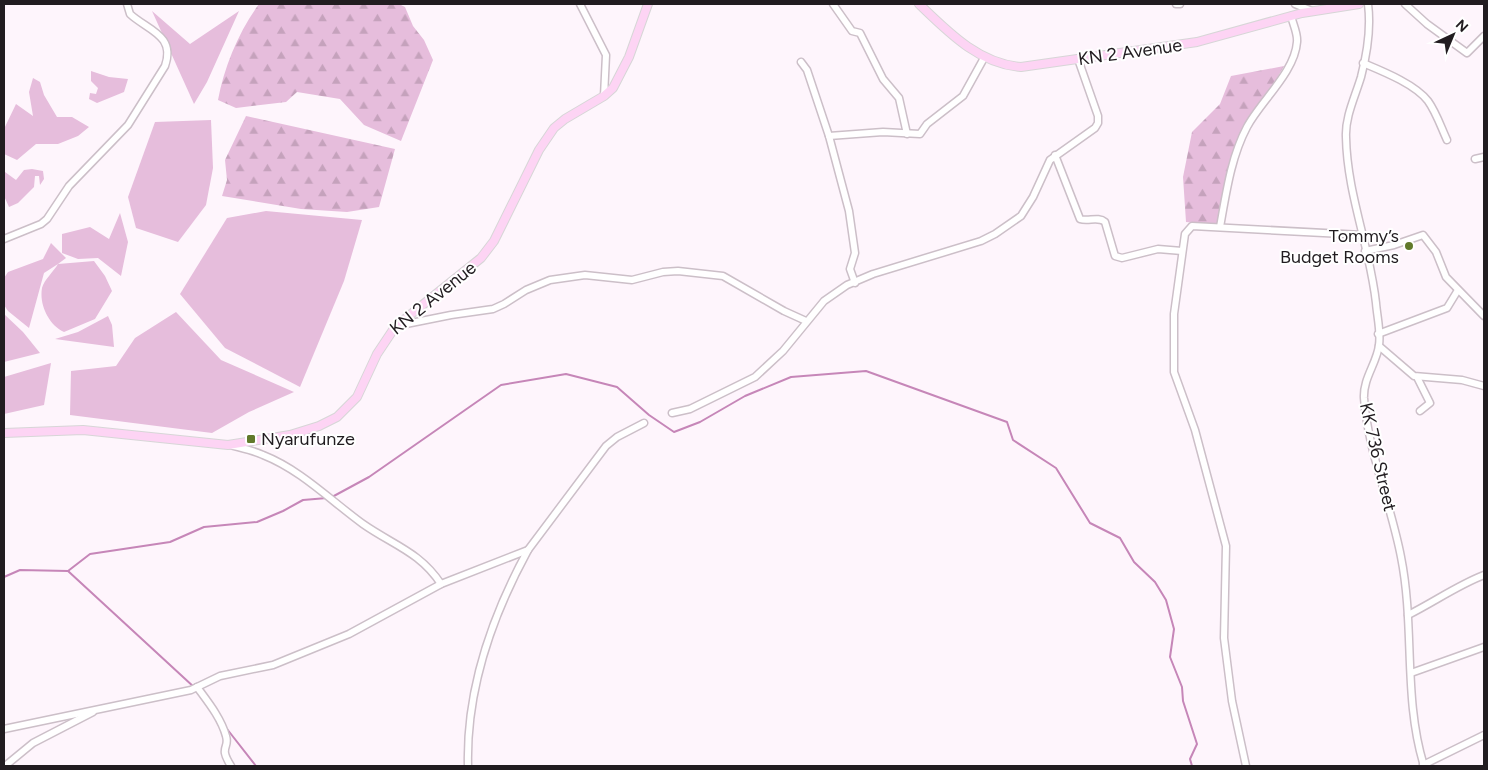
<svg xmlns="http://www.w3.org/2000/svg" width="1488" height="770" viewBox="0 0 1488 770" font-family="Figtree,sans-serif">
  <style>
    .grass { fill: #e6bddc }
    .forest { fill: url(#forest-firs) }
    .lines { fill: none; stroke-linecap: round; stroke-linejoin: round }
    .stream { stroke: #c686b8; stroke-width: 2 }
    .minor-casing { stroke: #ccbfc8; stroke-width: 9 }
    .major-casing { stroke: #d7d6d7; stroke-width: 10 }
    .minor { stroke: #fff; stroke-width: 6 }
    .major { stroke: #fdd4f4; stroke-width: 8 }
    .poi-dot { fill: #61792b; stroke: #fff; stroke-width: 2 }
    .labels { text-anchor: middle; stroke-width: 4; stroke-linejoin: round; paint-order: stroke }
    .street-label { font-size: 18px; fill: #211c20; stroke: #fff }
    .poi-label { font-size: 18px; fill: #211c20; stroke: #fff; text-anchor: end }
  </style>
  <defs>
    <pattern id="forest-firs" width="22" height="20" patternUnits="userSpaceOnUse" patternTransform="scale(1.25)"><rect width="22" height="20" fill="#e6bddc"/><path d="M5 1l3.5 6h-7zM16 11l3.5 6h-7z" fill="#c5a2bc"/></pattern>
  </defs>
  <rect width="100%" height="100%" fill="#fef5fc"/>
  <!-- grass -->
  <g class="grass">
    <path d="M152 11 190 44 239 11 207 82 194 104Z"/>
    <path d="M91 71 109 77 128 79 124 92 97 103 89 99 90 93 96 94 98 88 91 81Z"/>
    <path d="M33 78 40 82 44 95 57 117H72L89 127 78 136 58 144H36L17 160 4 154V129L16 104 33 116 29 92Z"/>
    <path d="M211 120 213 168 206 205 178 242 136 228 128 197 155 122Z"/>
    <path d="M32 169 43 171 44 179 40 185 39 176H35L34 187 18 203 9 207 4 196 5 172 16 180 24 170Z"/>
    <path d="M266 211 362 220 344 281 300 387 225 348 180 294 227 218Z"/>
    <path d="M120 213 128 242 121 276 98 258 78 259 62 253V234L90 227 109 239Z"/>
    <path d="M51 243 66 258 58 264 94 261 105 276 112 291 95 319 64 332C49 325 39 305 42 288 44 280 54 271 58 264L44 273 29 328 8 311 4 305V278L8 272 43 259Z"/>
    <path d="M176 312 221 360 294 392 249 412 212 433 70 415 71 371 116 366 135 338Z"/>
    <path d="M4 314 23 332 40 353 4 362Z"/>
    <path d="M108 316 112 325 114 347 55 339 78 332Z"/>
    <path d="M51 363 44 405 4 414V377Z"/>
  </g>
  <!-- forest -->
  <g class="forest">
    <path d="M259 4H399L405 7 413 26 424 40 433 60 401 141 364 125 340 99 297 92 286 102 236 108 218 100C224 67 239 31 259 4Z"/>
    <path d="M1284 66 1257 113 1244 125 1235 148 1217 225 1186 222 1183 177 1192 132 1220 104 1231 76Z"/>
    <path d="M246 116 395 149 379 207 347 212 301 209 222 196 227 180 225 160Z"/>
  </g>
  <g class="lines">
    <!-- stream -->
    <g class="stream">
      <path d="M332 497 369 477 501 385 566 374 617 387 649 415 674 432 700 422 745 396 791 377 866 371 1007 422 1013 440 1056 468 1090 523 1120 538 1134 562 1155 582 1166 600 1174 629 1170 657 1182 687 1183 701 1197 744 1190 759 1192 766"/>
      <path d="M68 571 90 554 170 542 204 527 257 522 283 511 303 500 327 498"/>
      <path d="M4 577 20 570 68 571 195 688"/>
      <path d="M227 729 256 766"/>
    </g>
    <!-- minor casing -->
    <g class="minor-casing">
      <g id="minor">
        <path d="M580 4 606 55 604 96"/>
        <path d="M833 4 852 31 860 33 883 79 899 98 907 134"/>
        <path d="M1176 4H1180"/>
        <path d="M1295 4 1312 11"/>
        <path d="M1368 4C1371 27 1367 54 1361 77 1355 97 1345 117 1346 137 1347 194 1370 247 1376 303 1377 316 1381 332 1379 345 1377 363 1363 378 1364 398 1368 452 1391 504 1401 557 1415 627 1403 698 1424 766"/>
        <path d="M1405 4 1427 24 1467 53 1484 36"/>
        <path d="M801 62 807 70 829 136 849 211 855 253 850 269 855 283"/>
        <path d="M1363 63C1382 71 1415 84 1428 101 1436 112 1441 127 1447 140"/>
        <path d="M829 136 883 132 920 134 927 124 963 96 984 58"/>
        <path d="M1055 155 1080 219C1088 222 1098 216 1105 222L1115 256 1122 258 1158 249 1182 251"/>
        <path d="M1475 159 1484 157"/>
        <path d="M1220 227C1226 194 1231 157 1247 127 1260 102 1295 72 1297 42 1298 34 1293 24 1291 16"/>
        <path d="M4 239 41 224 47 219 69 186 128 125 165 66C176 35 147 30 130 14L127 4"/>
        <path d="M1365 251 1394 245 1423 235 1436 252 1446 277 1484 316"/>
        <path d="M396 326 451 315 493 309 504 304 526 290 550 280 585 275 632 280 663 272 678 271 723 276 784 311 806 321"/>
        <path d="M1378 334 1447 308 1458 290"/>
        <path d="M1379 346 1414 376 1462 380 1484 386"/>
        <path d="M1417 377 1430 403 1420 411"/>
        <path d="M672 413 690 409 755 377 783 351 824 301 847 285 873 274 981 241 995 234 1021 216 1033 197 1050 160 1095 128 1098 123V116L1078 59"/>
        <path d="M230 445C241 448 252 450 263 455 301 470 330 500 363 524 393 545 420 552 441 584"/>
        <path d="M1408 615C1434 602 1458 585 1484 575"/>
        <path d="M1411 673 1484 647"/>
        <path d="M197 687C208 702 221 718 226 736 230 749 218 746 231 766"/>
        <path d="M4 729 191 690 220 676 273 665 349 634 441 584 528 550 606 446 617 437 644 423"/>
        <path d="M1423 765 1484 735"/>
        <path d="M5 766 33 743 93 712"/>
        <path d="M468 766C466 690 492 616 528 550"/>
        <path d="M1246 766 1232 701 1224 638 1226 546 1195 430 1174 372V314L1185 234 1192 226 1362 235"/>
      </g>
    </g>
    <!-- major casing -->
    <g class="major-casing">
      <g id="major">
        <path d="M919 4C948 32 979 64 1021 67L1197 42 1302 13 1359 4"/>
        <path d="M4 433 83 430 228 445 290 435 319 426 337 417 357 397 377 354 395 327 481 258 494 241 539 150 554 128 565 119 604 96 613 88 629 57 648 4"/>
      </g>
    </g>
    <!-- minor -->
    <use href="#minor" class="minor"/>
    <!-- major -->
    <use href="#major" class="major"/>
  </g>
  <!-- markers -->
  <g class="poi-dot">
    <circle cx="1409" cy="246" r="5"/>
    <rect x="246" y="434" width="10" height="10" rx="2.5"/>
  </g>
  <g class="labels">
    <!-- street labels -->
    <g class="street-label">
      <text transform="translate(1130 52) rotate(-8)" y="6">KN 2 Avenue</text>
      <text transform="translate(433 298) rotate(-39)" y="6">KN 2 Avenue</text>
      <text transform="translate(1378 457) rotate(77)" y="6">KK 736 Street</text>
    </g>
    <!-- poi labels -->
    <g class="poi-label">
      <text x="1399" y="242">Tommy’s<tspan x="1399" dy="21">Budget Rooms</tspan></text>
      <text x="261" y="445" text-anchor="start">Nyarufunze</text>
    </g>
  </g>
  <!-- border -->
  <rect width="1488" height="770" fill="none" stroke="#211c20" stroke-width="10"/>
  <!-- north arrow -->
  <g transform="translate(1453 35) rotate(44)" stroke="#ffffff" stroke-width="4" paint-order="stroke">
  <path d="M0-4L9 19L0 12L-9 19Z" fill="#211c20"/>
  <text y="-8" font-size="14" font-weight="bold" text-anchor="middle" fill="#211c20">N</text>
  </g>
</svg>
